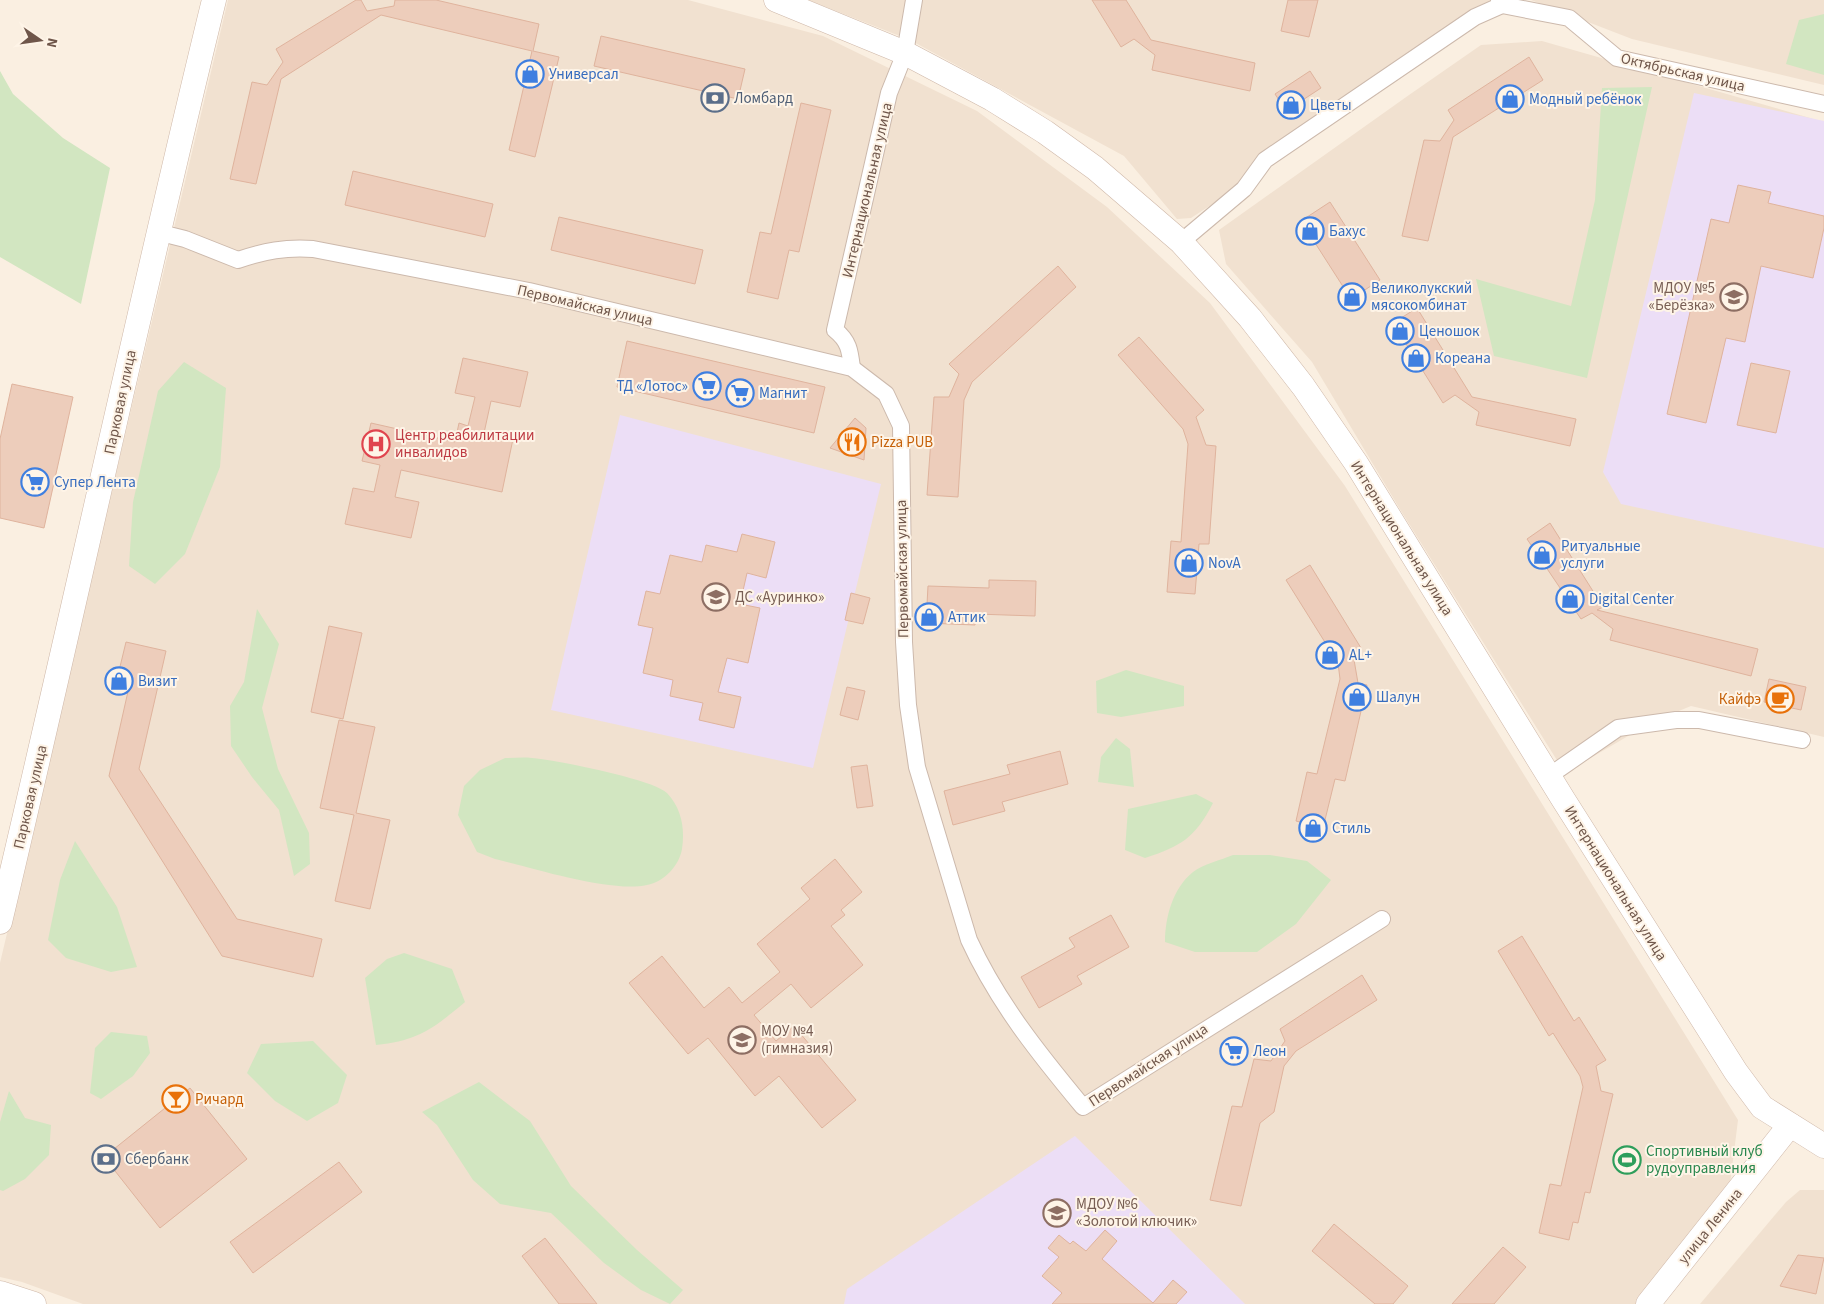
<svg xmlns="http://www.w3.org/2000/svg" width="1824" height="1304" viewBox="0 0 1824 1304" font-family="'Source Sans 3',sans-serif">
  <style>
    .residential { fill: #f1e1d0 }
    .education { fill: #ecdef6 }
    .green { fill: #d2e6c1 }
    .building { fill: #edcdbb; stroke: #dfb39d }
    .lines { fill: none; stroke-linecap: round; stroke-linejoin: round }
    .street-casing { stroke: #ccb9ac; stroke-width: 18 }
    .secondary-casing { stroke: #cfb8a9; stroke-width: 25 }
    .street { stroke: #fff; stroke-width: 16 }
    .secondary { stroke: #fff; stroke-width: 24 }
    .labels { text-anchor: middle; stroke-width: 4; stroke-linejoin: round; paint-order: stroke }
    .street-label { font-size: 15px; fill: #6f564a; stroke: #fef4e7 }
    .shop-label { font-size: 15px; fill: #366cbe; stroke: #fef4e7; text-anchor: start }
    .service-label { font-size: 15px; fill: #4e5e75; stroke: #fef4e7; text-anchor: start }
    .education-label { font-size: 15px; fill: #785e54; stroke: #fef4e7; text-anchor: start }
    .health-label { font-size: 15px; fill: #be3a42; stroke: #fef4e7; text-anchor: start }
    .food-label { font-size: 15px; fill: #c56008; stroke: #fef4e7; text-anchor: start }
    .leisure-label { font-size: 15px; fill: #27864d; stroke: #fef4e7; text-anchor: start }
  </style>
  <rect width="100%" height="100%" fill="#faefe1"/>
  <!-- residential -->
  <g class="residential">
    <path d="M228 0H688L823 36 977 111 1107 207 1210 303 1345 486 1738 1120 1728 1200 1639 1304H83L22 1282 0 1277V963Z"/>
    <path d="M808 0H1517L1441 34 1266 169 1191 218 1177 219 1124 156 910 40Z"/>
    <path d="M1531 0H1824V85L1632 39Z"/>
    <path d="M1542 41 1824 122V737L1691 706 1652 722 1565 773 1401 511 1312 362 1226 264 1219 230 1409 95 1481 45Z"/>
    <path d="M1800 1190H1824V1304H1700L1786 1202Z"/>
  </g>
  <!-- education -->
  <g class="education">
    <path d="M1694 93 1824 121V548L1621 504 1603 472Z"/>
    <path d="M620 415 881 484 813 768 551 710Z"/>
    <path d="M1075 1136 1245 1304H844L847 1289Z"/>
  </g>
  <!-- green -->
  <g class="green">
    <path d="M1824 14V75L1786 64 1799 20Z"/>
    <path d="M0 71 13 94 63 138 110 168 81 304 0 257Z"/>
    <path d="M1652 87 1587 378 1494 356 1476 279 1571 306 1595 200 1602 88Z"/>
    <path d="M184 362 226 388 220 467 185 554 155 584 129 566 133 502 158 391Z"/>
    <path d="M257 609 279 644 262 708 278 769 309 833 310 864 294 876 279 810 252 777 231 746 230 706 244 682Z"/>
    <path d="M1126 670 1184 686V706L1121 717 1097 713 1096 681Z"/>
    <path d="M1116 738 1130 749 1134 787 1098 782 1101 757Z"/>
    <path d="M505 758C514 758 523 757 532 758 555 760 653 779 667 793 682 809 685 829 682 849 679 866 664 882 647 885 611 893 533 868 495 859L477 852 458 815 464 786 480 770Z"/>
    <path d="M1196 794 1213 803C1195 838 1181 846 1145 858L1125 850 1128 809Z"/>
    <path d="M75 841 117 907 137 967 111 972 66 958 48 940 60 880Z"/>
    <path d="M1233 855H1270L1307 861 1331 880 1296 924 1257 952H1195L1165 942C1165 917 1173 888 1193 872 1203 864 1221 860 1233 855Z"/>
    <path d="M404 953 452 969 465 1002C434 1028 418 1041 376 1045L365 978 387 959Z"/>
    <path d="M111 1032 147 1036 150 1053 133 1076 101 1099 90 1093 95 1048Z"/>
    <path d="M313 1041 347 1075 338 1103 307 1121 275 1101 247 1073 261 1044Z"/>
    <path d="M479 1082 530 1121 571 1186 637 1250 683 1290 670 1304 641 1290 604 1263 551 1213 500 1204 473 1180 437 1125 422 1112Z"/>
    <path d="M9 1091 25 1118 51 1125 49 1155 25 1179 3 1191 0 1190V1122Z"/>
  </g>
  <!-- building -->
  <g class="building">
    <path d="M356 0H361L367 11 394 6 395 0H436L539 24 533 51 559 57 535 157 509 150 532 51 381 15 281 79 256 184 230 179 252 82 267 85 283 62 276 49Z"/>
    <path d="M1092 0H1126L1151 40 1255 63 1250 91 1152 70 1155 55 1134 39 1121 47Z"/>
    <path d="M1288 0H1318L1309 37 1281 31Z"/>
    <path d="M601 36 745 69 738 99 594 66Z"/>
    <path d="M1529 57 1543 80 1453 137 1428 241 1402 236 1424 140 1440 141 1454 120 1448 110Z"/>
    <path d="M1310 71 1321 88 1286 111 1275 94Z"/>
    <path d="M801 103 831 110 799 252 789 250 778 299 747 292 760 232 771 234Z"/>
    <path d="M353 171 493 204 485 237 345 205Z"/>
    <path d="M1738 185 1771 192 1768 203 1824 216V228L1813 278 1761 266 1745 342 1726 338 1706 423 1667 414 1711 219 1729 223Z"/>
    <path d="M1330 202 1380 280 1351 299 1301 221Z"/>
    <path d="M559 217 703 250 695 284 551 250Z"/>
    <path d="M1058 266 1076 287 972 382 964 400 958 497 927 495 934 397H949L959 374 949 364Z"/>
    <path d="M1417 308 1472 397 1576 419 1570 446 1476 425 1479 412 1455 395 1443 403 1393 323Z"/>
    <path d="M1139 337 1204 410 1196 417 1206 445 1216 446 1209 544H1199L1195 594 1167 592 1171 541 1181 542 1188 444 1183 429 1118 355Z"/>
    <path d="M627 341 825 387 814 433 617 387Z"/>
    <path d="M463 358 528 372 520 407 491 401 484 433 513 439 502 492 401 470 395 497 419 502 411 538 345 524 353 488 374 492 380 465 362 461 371 423 455 442 459 423 468 426 475 397 455 393Z"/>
    <path d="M1751 363 1790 371 1776 433 1737 425Z"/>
    <path d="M12 384 73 397 44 528 0 518V439Z"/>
    <path d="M855 418 866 428 864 460 830 448Z"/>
    <path d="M1550 523 1603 607 1597 610 1758 649 1751 676 1610 640 1613 629 1592 613 1581 619 1527 539Z"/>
    <path d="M742 534 775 542 766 578 747 573 740 604 760 608 748 663 727 658 718 692 741 697 734 728 699 720 703 703 670 696 673 680 643 673 653 628 638 625 646 591 660 594 670 555 702 562 706 545 737 552Z"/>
    <path d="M1310 565 1361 648 1353 654 1358 683 1367 685 1345 781 1335 779 1323 828 1296 821 1307 772 1317 774 1340 679 1338 663 1286 580Z"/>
    <path d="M989 580 1036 581 1035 616 976 614 975 625 926 623 928 586 989 588Z"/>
    <path d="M851 593 870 598 863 624 845 620Z"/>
    <path d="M329 626 362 633 343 719 311 712Z"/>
    <path d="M126 642 166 651 139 769 237 919 322 939 313 977 222 956 109 776 131 678 118 675Z"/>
    <path d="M1769 679 1806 687 1801 710 1764 702Z"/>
    <path d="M847 687 865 691 858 720 840 715Z"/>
    <path d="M339 720 375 727 356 813 390 820 370 909 335 901 354 815 320 808Z"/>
    <path d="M1060 751 1068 784 1002 802 1005 811 953 825 944 791 1010 774 1007 765Z"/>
    <path d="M867 765 873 806 857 808 851 767Z"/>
    <path d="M835 859 862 892 841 910 845 915 831 926 863 965 811 1008 791 984 754 1015 776 1041 794 1026 856 1100 822 1128 779 1076 755 1096 708 1038 688 1054 629 983 662 956 704 1008 729 987 742 1003 780 972 757 944 810 899 801 888Z"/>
    <path d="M1111 915 1129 947 1077 976 1082 984 1039 1008 1021 977 1075 947 1069 938Z"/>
    <path d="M1522 936 1574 1021 1579 1017 1606 1060 1596 1066 1601 1091 1613 1094 1590 1193 1585 1192 1578 1223 1573 1222 1569 1240 1539 1233 1550 1184 1561 1186 1583 1087 1580 1076 1553 1033 1549 1036 1498 951Z"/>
    <path d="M1362 975 1377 1000 1296 1051 1284 1066 1274 1112 1260 1123 1241 1206 1210 1200 1232 1106 1242 1107 1254 1059 1271 1061 1285 1041 1280 1029Z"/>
    <path d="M1238 1039 1246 1050 1231 1063 1222 1052Z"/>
    <path d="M190 1088 247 1159 160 1228 104 1157Z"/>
    <path d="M339 1162 362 1192 253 1273 230 1242Z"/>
    <path d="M1334 1224 1408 1286 1393 1304H1375L1312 1251Z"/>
    <path d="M1105 1230 1117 1241 1102 1259 1153 1303 1173 1280 1187 1292 1176 1304H1052L1062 1293 1042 1276 1059 1257 1048 1248 1059 1235 1070 1244 1073 1241 1086 1251Z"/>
    <path d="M545 1238 597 1304H559L522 1256Z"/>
    <path d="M1503 1247 1526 1267 1494 1304H1452Z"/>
    <path d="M1798 1255 1824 1258 1816 1294 1780 1286Z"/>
  </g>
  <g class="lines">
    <!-- street casing -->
    <g class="street-casing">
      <g id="street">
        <path d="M1499 0 1502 5 1569 18 1617 58 1824 104"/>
        <path d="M157 232 185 239 238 260C264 251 286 247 313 249L529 291 852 368 886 394 901 426 904 642 908 705 917 767 969 940C998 1003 1039 1054 1083 1107L1382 919"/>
        <path d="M1181 242 1244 189 1265 160 1475 17 1502 5"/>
        <path d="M852 368C850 351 849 341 835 330L889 93 905 53 914 0"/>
        <path d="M1549 776 1618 728 1676 720H1699L1802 740"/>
      </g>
    </g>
    <!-- secondary casing -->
    <g class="secondary-casing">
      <g id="secondary">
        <path d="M776 0 905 53 992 99 1045 132 1095 168 1181 242 1250 318 1303 386 1356 463 1563 799 1736 1072 1762 1107 1824 1146"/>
        <path d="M0 922C73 615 139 306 214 0"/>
        <path d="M0 1293 34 1304"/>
        <path d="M1648 1304 1790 1125"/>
      </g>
    </g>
    <!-- street -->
    <use href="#street" class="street"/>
    <!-- secondary -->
    <use href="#secondary" class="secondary"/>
  </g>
  <!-- icons -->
  <defs>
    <g id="shop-ring" transform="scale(1.4375)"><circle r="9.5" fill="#fef4e7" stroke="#3f7fe0" stroke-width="1.5"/><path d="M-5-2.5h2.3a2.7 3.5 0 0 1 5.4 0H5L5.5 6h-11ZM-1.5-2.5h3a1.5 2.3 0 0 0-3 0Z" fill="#3f7fe0"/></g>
    <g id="bank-ring" transform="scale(1.4375)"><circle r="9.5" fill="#fef4e7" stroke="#5c6f8a" stroke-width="1.5"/><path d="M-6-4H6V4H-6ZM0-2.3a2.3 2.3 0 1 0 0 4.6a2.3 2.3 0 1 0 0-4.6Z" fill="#5c6f8a"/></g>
    <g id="school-ring" transform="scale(1.4375)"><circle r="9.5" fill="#fef4e7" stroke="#8d6e63" stroke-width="1.5"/><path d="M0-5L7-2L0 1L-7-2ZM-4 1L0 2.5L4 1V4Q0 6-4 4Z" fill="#8d6e63"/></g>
    <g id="supermarket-ring" transform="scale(1.4375)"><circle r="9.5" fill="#fef4e7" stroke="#3f7fe0" stroke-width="1.5"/><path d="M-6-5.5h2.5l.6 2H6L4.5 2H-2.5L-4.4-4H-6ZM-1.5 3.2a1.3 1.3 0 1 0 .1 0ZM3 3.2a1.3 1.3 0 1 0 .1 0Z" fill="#3f7fe0"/></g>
    <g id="restaurant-ring" transform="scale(1.4375)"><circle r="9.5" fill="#fef4e7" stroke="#e8710a" stroke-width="1.5"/><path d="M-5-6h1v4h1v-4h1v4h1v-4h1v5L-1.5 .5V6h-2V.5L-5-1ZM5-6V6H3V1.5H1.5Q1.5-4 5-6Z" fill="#e8710a"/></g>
    <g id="hospital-ring" transform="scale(1.4375)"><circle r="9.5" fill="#fef4e7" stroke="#e0444e" stroke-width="1.5"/><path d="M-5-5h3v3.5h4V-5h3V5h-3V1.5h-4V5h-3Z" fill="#e0444e"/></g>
    <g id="cafe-ring" transform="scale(1.4375)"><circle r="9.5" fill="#fef4e7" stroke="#e8710a" stroke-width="1.5"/><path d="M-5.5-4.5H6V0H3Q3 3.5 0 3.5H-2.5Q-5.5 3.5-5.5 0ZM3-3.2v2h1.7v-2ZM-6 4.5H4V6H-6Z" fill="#e8710a"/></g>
    <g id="bar-ring" transform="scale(1.4375)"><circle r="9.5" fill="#fef4e7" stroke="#e8710a" stroke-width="1.5"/><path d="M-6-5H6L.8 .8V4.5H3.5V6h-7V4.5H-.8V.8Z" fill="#e8710a"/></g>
    <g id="stadium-ring" transform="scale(1.4375)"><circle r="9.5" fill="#fef4e7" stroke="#2e9e5b" stroke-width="1.5"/><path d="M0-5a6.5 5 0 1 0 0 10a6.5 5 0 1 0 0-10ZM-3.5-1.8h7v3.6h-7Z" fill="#2e9e5b"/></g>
  </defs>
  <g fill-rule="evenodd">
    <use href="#shop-ring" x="530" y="74"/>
    <use href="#bank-ring" x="715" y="98"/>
    <use href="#shop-ring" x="1510" y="99"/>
    <use href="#shop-ring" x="1291" y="105"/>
    <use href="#shop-ring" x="1310" y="231"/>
    <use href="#shop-ring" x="1352" y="297"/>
    <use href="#school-ring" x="1734" y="297"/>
    <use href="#shop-ring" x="1400" y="331"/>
    <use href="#shop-ring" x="1416" y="358"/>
    <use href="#supermarket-ring" x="707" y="386"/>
    <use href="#supermarket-ring" x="740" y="393"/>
    <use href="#restaurant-ring" x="852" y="442"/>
    <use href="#hospital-ring" x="376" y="444"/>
    <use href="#supermarket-ring" x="35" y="482"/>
    <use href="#shop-ring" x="1542" y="555"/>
    <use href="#shop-ring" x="1189" y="563"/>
    <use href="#school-ring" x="716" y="597"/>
    <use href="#shop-ring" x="1570" y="599"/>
    <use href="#shop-ring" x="929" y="617"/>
    <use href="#shop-ring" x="1330" y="655"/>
    <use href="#shop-ring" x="119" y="681"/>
    <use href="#shop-ring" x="1357" y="697"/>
    <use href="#cafe-ring" x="1780" y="699"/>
    <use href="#shop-ring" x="1313" y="828"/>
    <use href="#school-ring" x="742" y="1040"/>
    <use href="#supermarket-ring" x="1234" y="1051"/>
    <use href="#bar-ring" x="176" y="1099"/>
    <use href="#bank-ring" x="106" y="1159"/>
    <use href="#stadium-ring" x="1627" y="1160"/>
    <use href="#school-ring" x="1057" y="1213"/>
  </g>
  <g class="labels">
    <!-- street labels -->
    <g class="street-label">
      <text transform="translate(1683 72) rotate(13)" y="5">Октябрьская улица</text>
      <text transform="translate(867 190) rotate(-77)" y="5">Интернациональная улица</text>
      <text transform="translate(585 305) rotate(13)" y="5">Первомайская улица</text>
      <text transform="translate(120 402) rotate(-78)" y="5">Парковая улица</text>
      <text transform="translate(1402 538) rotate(58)" y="5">Интернациональная улица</text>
      <text transform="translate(902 569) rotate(-91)" y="5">Первомайская улица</text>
      <text transform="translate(30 797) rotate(-77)" y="5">Парковая улица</text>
      <text transform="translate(1616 883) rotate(58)" y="5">Интернациональная улица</text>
      <text transform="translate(1148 1065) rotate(-33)" y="5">Первомайская улица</text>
      <text transform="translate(1710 1226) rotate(-51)" y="5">улица Ленина</text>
    </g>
    <!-- shop labels -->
    <g class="shop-label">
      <text x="549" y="79">Универсал</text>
      <text x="1529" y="104">Модный ребёнок</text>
      <text x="1310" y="110">Цветы</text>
      <text x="1329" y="236">Бахус</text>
      <text x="1371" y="293">Великолукский<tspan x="1371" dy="17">мясокомбинат</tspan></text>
      <text x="1419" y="336">Ценошок</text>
      <text x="1435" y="363">Кореана</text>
      <text x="688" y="391" text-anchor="end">ТД «Лотос»</text>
      <text x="759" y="398">Магнит</text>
      <text x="54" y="487">Супер Лента</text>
      <text x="1561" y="551">Ритуальные<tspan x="1561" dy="17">услуги</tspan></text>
      <text x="1208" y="568">NovA</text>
      <text x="1589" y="604">Digital Center</text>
      <text x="948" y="622">Аттик</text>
      <text x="1349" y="660">AL+</text>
      <text x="138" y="686">Визит</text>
      <text x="1376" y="702">Шалун</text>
      <text x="1332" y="833">Стиль</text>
      <text x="1253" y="1056">Леон</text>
    </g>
    <!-- service labels -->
    <g class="service-label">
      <text x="734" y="103">Ломбард</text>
      <text x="125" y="1164">Сбербанк</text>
    </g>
    <!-- education labels -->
    <g class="education-label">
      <text x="1715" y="293" text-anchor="end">МДОУ №5<tspan x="1715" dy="17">«Берёзка»</tspan></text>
      <text x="735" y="602">ДС «Ауринко»</text>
      <text x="761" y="1036">МОУ №4<tspan x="761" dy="17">(гимназия)</tspan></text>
      <text x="1076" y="1209">МДОУ №6<tspan x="1076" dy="17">«Золотой ключик»</tspan></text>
    </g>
    <!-- health labels -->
    <g class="health-label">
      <text x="395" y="440">Центр реабилитации<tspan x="395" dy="17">инвалидов</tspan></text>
    </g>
    <!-- food labels -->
    <g class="food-label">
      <text x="871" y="447">Pizza PUB</text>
      <text x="1761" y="704" text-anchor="end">Кайфэ</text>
      <text x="195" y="1104">Ричард</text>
    </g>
    <!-- leisure labels -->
    <g class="leisure-label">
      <text x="1646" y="1156">Спортивный клуб<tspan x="1646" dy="17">рудоуправления</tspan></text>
    </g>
  </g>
  <!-- north arrow -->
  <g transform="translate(40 40) rotate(103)" stroke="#fef4e7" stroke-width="4" paint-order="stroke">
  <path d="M0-4L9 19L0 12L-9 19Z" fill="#6f564a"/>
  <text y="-8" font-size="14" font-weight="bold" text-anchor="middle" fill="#6f564a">N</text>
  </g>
</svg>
